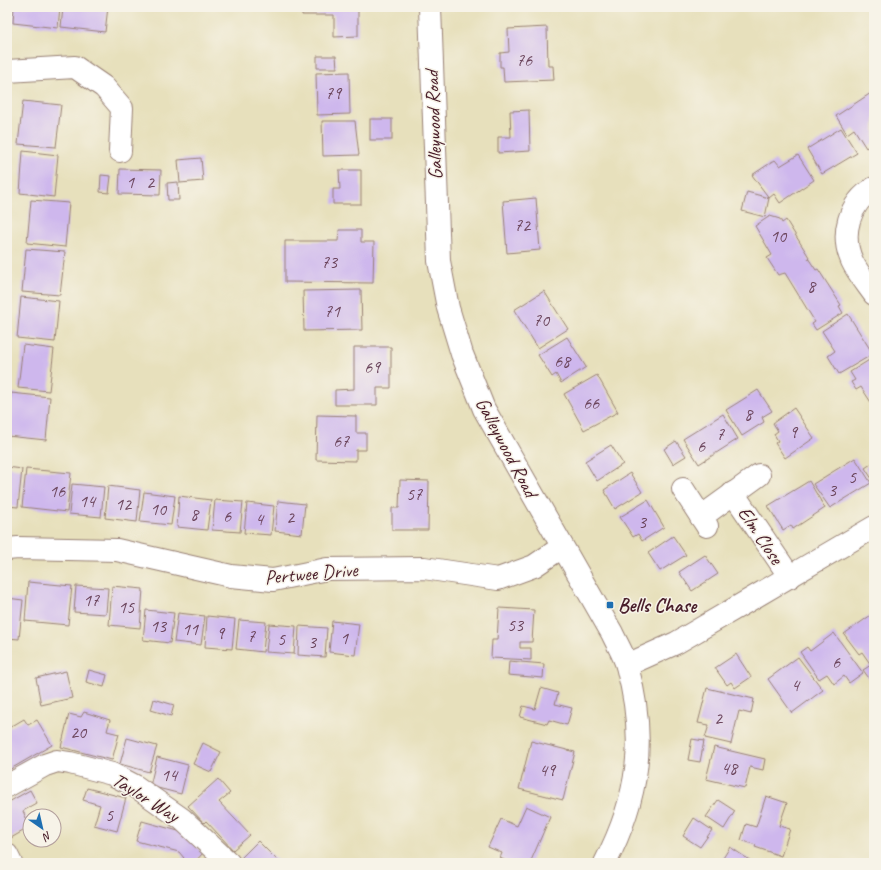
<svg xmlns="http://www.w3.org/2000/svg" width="881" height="870" viewBox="0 0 881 870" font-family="Caveat,sans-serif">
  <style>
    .building { fill: #ceb7ed }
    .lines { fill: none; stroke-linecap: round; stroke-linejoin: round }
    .minor-casing { stroke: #988074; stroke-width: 24 }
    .minor { stroke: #fff; stroke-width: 22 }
    .poi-dot { fill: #1f6fb2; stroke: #f7f3e8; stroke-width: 1.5 }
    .labels { text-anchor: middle; stroke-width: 3; stroke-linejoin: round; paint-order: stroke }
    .number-label { font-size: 18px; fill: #6b455c }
    .street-label { font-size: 20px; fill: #4a1f2b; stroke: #f7f3e8 }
    .poi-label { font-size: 20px; font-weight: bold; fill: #4a1f2b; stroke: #f7f3e8; text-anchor: start }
  </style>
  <rect width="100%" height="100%" fill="#f7f3e8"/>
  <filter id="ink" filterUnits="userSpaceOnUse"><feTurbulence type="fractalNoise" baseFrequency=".025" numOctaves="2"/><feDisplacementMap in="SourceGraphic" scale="8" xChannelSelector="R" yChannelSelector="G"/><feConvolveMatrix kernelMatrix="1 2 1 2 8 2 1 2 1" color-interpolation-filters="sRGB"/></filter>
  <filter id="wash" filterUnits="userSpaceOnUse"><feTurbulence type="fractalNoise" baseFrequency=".012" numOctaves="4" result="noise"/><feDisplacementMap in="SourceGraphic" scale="16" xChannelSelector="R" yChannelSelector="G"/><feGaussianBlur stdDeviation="0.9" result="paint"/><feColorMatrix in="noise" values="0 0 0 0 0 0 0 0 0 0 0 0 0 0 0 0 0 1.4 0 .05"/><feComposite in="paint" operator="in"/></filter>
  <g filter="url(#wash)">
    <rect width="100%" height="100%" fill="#e7e0bc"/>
    <g id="blocks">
      <!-- building -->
      <g class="building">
        <path d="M14 7H60L58 28 13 23Z"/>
        <path d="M63 7H108L105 32 61 27Z"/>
        <path d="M302 7H358V36L334 37V15H302Z"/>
        <path d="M547 27 548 66H553L554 80 504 82 503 67H500V53L509 52 508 29Z"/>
        <path d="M317 56H336L337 68H317Z"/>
        <path d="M349 72 350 114 317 115 316 73Z"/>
        <path d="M874 91V142L866 148 854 129 847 134 836 116Z"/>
        <path d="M23 101 61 105 56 147 18 144Z"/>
        <path d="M529 110 530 151 498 153V137H511L510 111Z"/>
        <rect x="370" y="119" width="22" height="21"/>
        <path d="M322 121H355L359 155 323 156Z"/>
        <path d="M841 128 857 153 822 174 807 149Z"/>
        <path d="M23 151 58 155 54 197 20 193Z"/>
        <path d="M798 155 814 180 780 203 774 194 769 198 765 217 742 211 747 192 769 198 752 175 775 160 780 166Z"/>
        <path d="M201 158 203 181 180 183 178 160Z"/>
        <path d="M120 169 161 170 160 195 119 194Z"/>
        <path d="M339 170H361V204H333V189H340Z"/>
        <path d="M101 175 111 176 109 193 100 192Z"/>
        <path d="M178 182 179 200H168L167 183Z"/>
        <path d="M536 198 540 250 507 253 503 201Z"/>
        <path d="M31 200 69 203 65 247 27 243Z"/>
        <path d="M770 216 780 219 782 223 786 220 809 257 808 258 816 270 818 269 841 305 839 306 843 313 816 330 812 324 815 322 785 273 778 275 767 258 772 255 755 226Z"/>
        <path d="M339 230H361V242H374L373 283 285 282V241H338Z"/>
        <path d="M26 249 65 252 60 295 22 292Z"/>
        <path d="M361 290 362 330 304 331 303 291Z"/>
        <path d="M544 291 568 329 538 348 514 310Z"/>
        <path d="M21 297 59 301 55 342 17 338Z"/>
        <path d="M848 314 873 354 839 374 828 356 835 351 822 331Z"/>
        <path d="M567 337 586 367 561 383 556 374 552 377 538 355Z"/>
        <path d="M23 345 54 349 49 391 18 388Z"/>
        <path d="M354 347H391V388H377V405H335V390L354 389Z"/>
        <path d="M874 357V407L861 387 856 390 851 382 855 380 850 372Z"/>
        <path d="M597 375 618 412 584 430 564 394Z"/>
        <path d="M758 390 772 411 762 417 764 422 742 436 726 410Z"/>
        <path d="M11 393 50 397 46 440 7 436Z"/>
        <path d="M794 408 814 438 785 458 775 443 778 441 774 434 778 431 773 423Z"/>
        <path d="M723 414 738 439 699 464 683 439Z"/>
        <path d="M317 415 356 416V433H366V450H356V461L316 460Z"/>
        <path d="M676 441 686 456 673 464 664 449Z"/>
        <path d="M611 445 623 464 597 481 585 461Z"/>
        <path d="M855 458 871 483 830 508 813 484Z"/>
        <path d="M874 462V482L865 468Z"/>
        <path d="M7 467 22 469 18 507 7 506Z"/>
        <path d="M26 469 71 473 67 512 22 507Z"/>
        <path d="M630 473 642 492 615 509 604 490Z"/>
        <path d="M400 480 429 481 428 530H392V508H399Z"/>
        <path d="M809 481 825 508 793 529 791 525 783 530 768 506Z"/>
        <path d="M72 484 104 487 101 517 69 514Z"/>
        <path d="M108 486 140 490 137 522 105 518Z"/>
        <path d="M144 492 175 496 171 525 140 522Z"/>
        <path d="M179 496 211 500 207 530 177 527Z"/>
        <path d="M215 500 243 502 240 532 212 530Z"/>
        <path d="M648 500 664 527 642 541 638 534 633 537 620 517Z"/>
        <path d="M278 501 305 504 302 534 275 531Z"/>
        <path d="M247 503 274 506 271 535 244 533Z"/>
        <path d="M673 536 686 555 660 571 648 553Z"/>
        <path d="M705 555 718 574 692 591 679 572Z"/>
        <path d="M28 582 72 586 68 625 25 621Z"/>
        <path d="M76 586 108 588 106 614 74 612Z"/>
        <path d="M112 586 143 589 140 628 109 625Z"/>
        <path d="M7 598 23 600 19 639 7 638Z"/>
        <path d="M499 608 534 610 532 642H520V648H531V660L491 658 492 640H497Z"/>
        <path d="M146 610 174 613 170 643 143 640Z"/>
        <path d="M178 613 205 616 201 645 174 642Z"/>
        <path d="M871 615 874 619V685L863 670 871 665 862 652 859 654 844 634Z"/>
        <path d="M207 616 235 619 232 649 205 647Z"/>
        <path d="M239 620 266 622 263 652 236 649Z"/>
        <path d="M332 621 359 624 355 655 329 652Z"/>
        <path d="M269 624 296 626 294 654 266 652Z"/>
        <path d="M299 626 327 628 325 657 298 655Z"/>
        <path d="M834 633 863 673 849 683 844 676 834 684 827 674 819 679 800 652 807 647 810 651Z"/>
        <path d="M736 654 751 677 735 688 731 682 727 685 715 668Z"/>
        <path d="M798 657 823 690 792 713 768 679Z"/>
        <path d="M509 661 544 664 543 678 508 675Z"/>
        <path d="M89 670 107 675 104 687 86 682Z"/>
        <path d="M66 671 72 698 41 705 36 678Z"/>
        <path d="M541 688 558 693 555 704 572 708 567 725 549 720 547 724 520 717 523 706 535 709Z"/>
        <path d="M707 688 754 699 751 714 739 711 731 744 705 738 709 725 698 723Z"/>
        <path d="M154 699 174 705 171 716 151 710Z"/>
        <path d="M84 712 110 720 107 731 119 734 112 760 61 747 69 714 81 717Z"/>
        <path d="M24 719 28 725 37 720 52 745 7 771V729Z"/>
        <path d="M127 738 157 746 149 772 120 764Z"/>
        <path d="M692 739 704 741 700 762 688 760Z"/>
        <path d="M531 741 575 752 563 800 519 789Z"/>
        <path d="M203 743 221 752 211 772 193 764Z"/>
        <path d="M714 747 765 759 763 770 750 767 745 788 706 779Z"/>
        <path d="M157 757 188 765 181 794 150 786Z"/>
        <path d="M218 779 230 793 219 802 250 835 233 850 206 821 204 823 188 806Z"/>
        <path d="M87 788 126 798 117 831 94 825 100 805 83 800Z"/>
        <path d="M30 790 37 803 23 811 30 827 11 838 7 831V803Z"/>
        <path d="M766 796 787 803 779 826 790 829 781 856 755 847 756 845 741 840 746 824 756 827Z"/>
        <path d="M718 800 735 811 724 829 706 817Z"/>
        <path d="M526 806 550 817 530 863H510L500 858 502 853 488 847 501 819 517 826Z"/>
        <path d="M694 818 712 830 700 847 683 836Z"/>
        <path d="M142 821 182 832 203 853 194 863H179L184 858 179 852 136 841Z"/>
        <path d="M258 841 280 863H246L241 858Z"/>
        <path d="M730 847 754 863H720Z"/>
      </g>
    </g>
  </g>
  <g filter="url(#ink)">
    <use href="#blocks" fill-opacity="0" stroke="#988074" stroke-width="1"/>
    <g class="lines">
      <!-- minor casing -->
      <g class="minor-casing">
        <g id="minor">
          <path d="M430 7 439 261 448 308 462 354 484 409 612 633C617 644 624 655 627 666 647 739 639 797 605 863"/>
          <path d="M7 71 75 67 104 87 122 108 120 151"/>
          <path d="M874 188C849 203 840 234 852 261 857 272 867 284 874 294"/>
          <path d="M683 489 707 526"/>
          <path d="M733 493 790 577"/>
          <path d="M701 517 759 475"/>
          <path d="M7 549 18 548 117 550 231 576 273 580 327 569 424 568 498 579 534 566 562 547"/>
          <path d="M627 665 676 643 874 527"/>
          <path d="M7 786 45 765 57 761 70 763 112 774 135 786 182 819 229 863"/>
          <path d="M7 855 11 863"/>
        </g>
      </g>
      <!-- minor -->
      <use href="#minor" class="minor"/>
    </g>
  </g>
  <!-- markers -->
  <rect class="poi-dot" x="606" y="601" width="8" height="8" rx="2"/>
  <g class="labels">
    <!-- number labels -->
    <g class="number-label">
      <text x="524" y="66">76</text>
      <text x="333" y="99">79</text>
      <text x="130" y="188">1</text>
      <text x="150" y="188">2</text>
      <text x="522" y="231">72</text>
      <text x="778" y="242">10</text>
      <text x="329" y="268">73</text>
      <text x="811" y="292">8</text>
      <text x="332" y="317">71</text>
      <text x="541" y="326">70</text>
      <text x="562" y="367">68</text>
      <text x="372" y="373">69</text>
      <text x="591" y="409">66</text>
      <text x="748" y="420">8</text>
      <text x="793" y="438">9</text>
      <text x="720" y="440">7</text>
      <text x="341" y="447">67</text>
      <text x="701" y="452">6</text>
      <text x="852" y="483">5</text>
      <text x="832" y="496">3</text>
      <text x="57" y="497">16</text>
      <text x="414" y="500">57</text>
      <text x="87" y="507">14</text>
      <text x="123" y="510">12</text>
      <text x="158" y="515">10</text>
      <text x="194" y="520">8</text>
      <text x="227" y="522">6</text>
      <text x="290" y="523">2</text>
      <text x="259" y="525">4</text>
      <text x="642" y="528">3</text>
      <text x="91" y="606">17</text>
      <text x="126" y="613">15</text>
      <text x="515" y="631">53</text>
      <text x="158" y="632">13</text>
      <text x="190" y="635">11</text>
      <text x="220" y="639">9</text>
      <text x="251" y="642">7</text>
      <text x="344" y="644">1</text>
      <text x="281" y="645">5</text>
      <text x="312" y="648">3</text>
      <text x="836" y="668">6</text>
      <text x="795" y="691">4</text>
      <text x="718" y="724">2</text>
      <text x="78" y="738">20</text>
      <text x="729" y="774">48</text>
      <text x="547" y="776">49</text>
      <text x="169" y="781">14</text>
      <text x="109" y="821">5</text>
    </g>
    <!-- street labels -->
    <g class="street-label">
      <text transform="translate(433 125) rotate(-92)" y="7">Galleywood Road</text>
      <text transform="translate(507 447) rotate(62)" y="7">Galleywood Road</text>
      <text transform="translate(761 535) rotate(56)" y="7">Elm Close</text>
      <text transform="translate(311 573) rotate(-5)" y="7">Pertwee Drive</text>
      <text transform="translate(146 797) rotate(32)" y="7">Taylor Way</text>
    </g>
    <!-- poi labels -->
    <g class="poi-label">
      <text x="618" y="612">Bells Chase</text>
    </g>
  </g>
  <!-- margin -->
  <rect width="881" height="870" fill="none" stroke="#f7f3e8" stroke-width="24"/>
  <!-- north arrow -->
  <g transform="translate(42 828) rotate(146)"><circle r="19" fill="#f7f3e8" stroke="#b29e9c"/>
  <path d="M0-3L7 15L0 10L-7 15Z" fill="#1f6fb2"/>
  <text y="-6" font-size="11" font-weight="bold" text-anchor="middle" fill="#4a1f2b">N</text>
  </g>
</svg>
